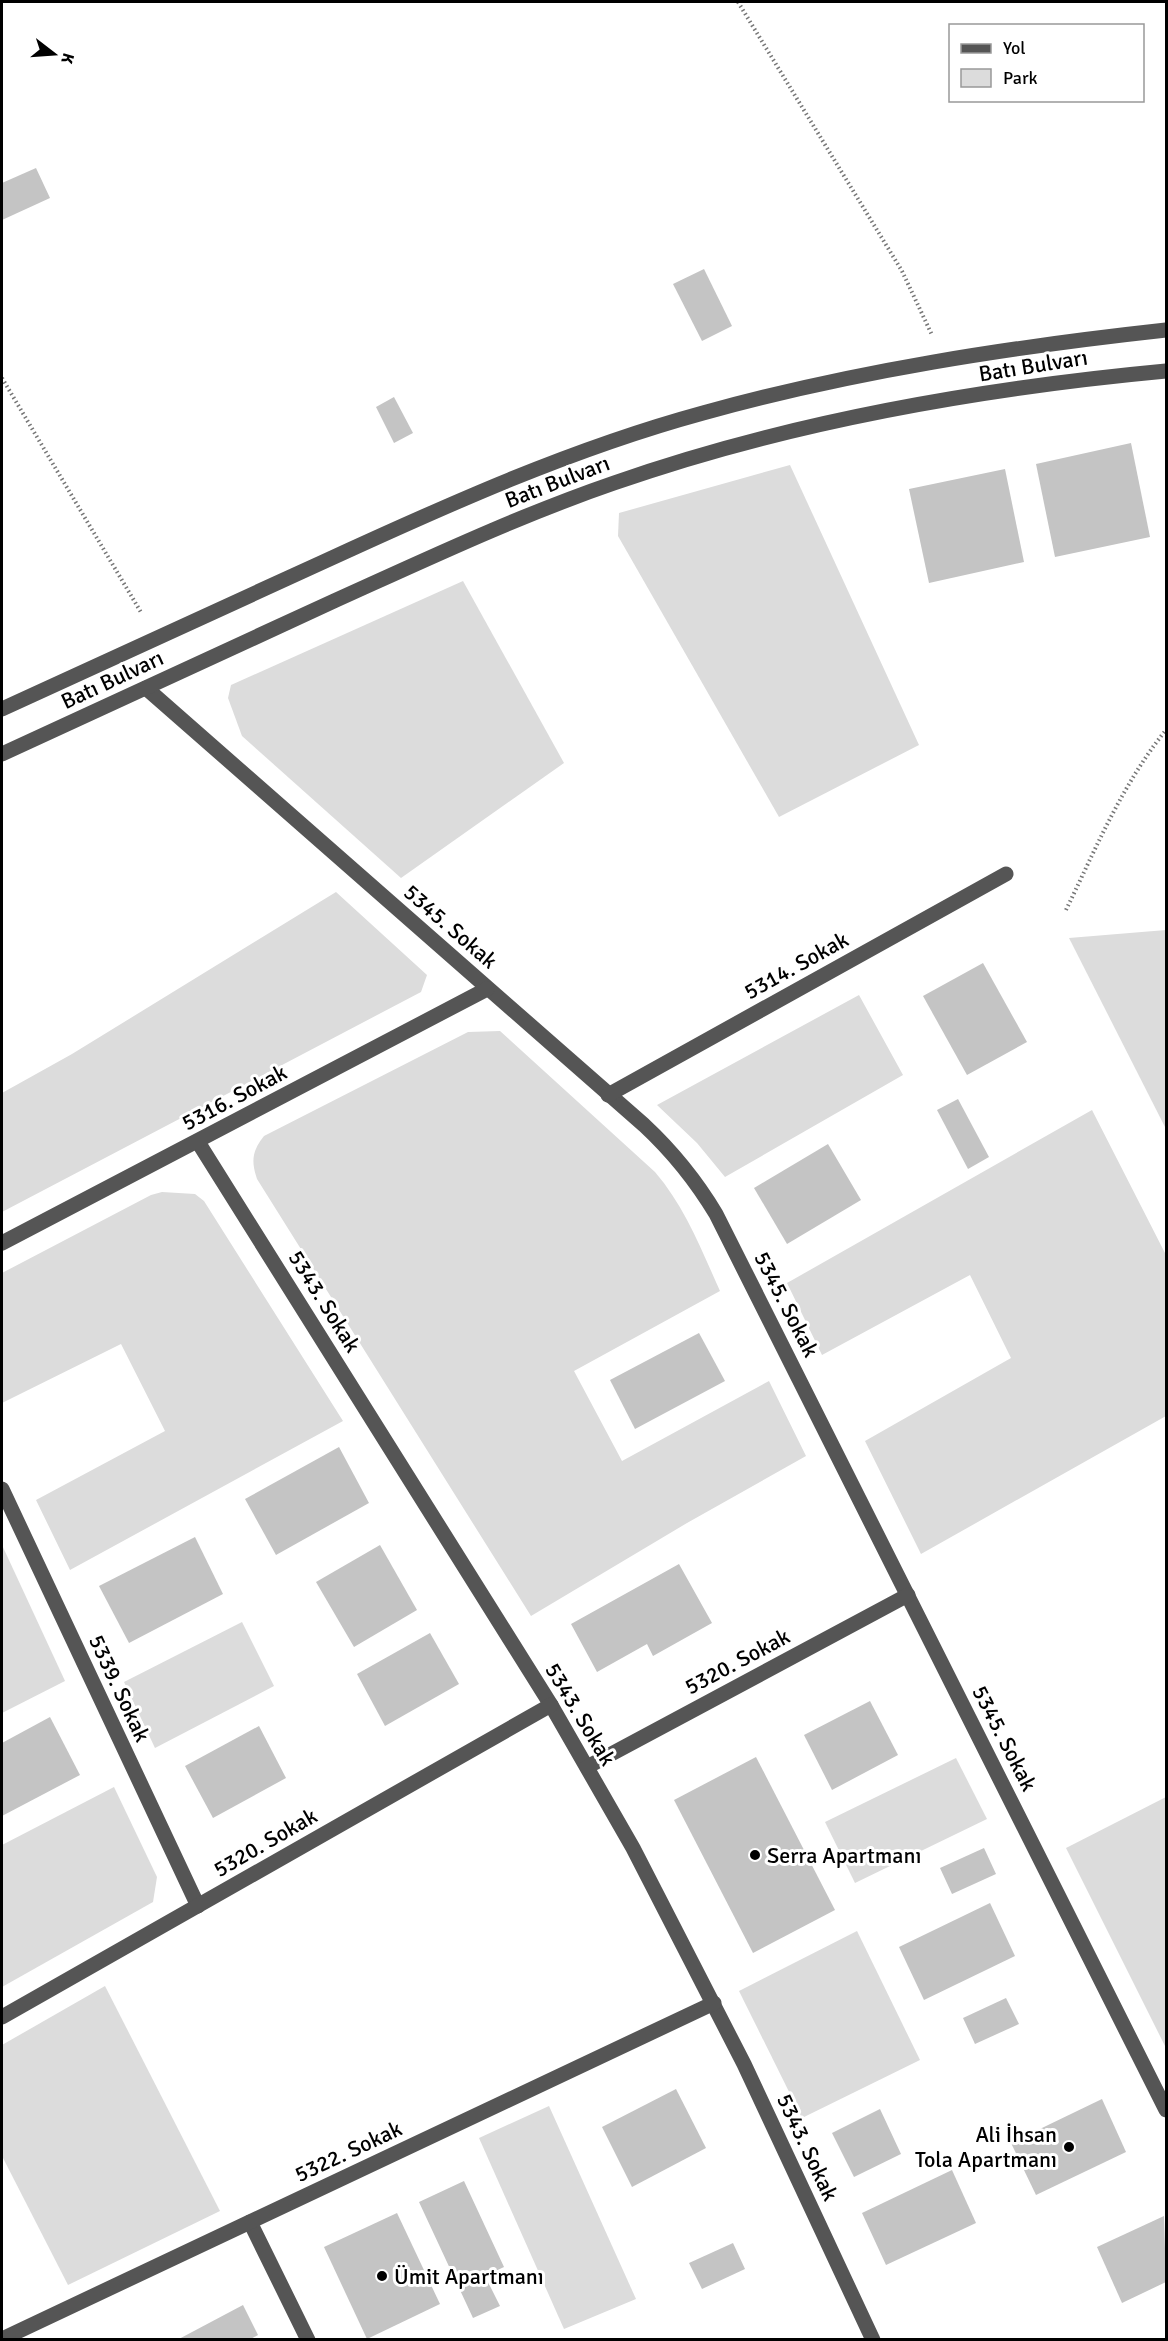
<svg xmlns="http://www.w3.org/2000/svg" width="1168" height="2341" viewBox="0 0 1168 2341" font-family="Signika,sans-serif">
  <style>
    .green { fill: #dcdcdc }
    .building { fill: #c4c4c4 }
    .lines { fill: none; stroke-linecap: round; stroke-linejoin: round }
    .path { stroke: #777; stroke-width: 4; stroke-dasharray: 1.5 3; stroke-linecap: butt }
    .minor { stroke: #555; stroke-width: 15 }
    .poi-dot { fill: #000; stroke: #fff; stroke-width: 2 }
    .labels { text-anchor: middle; stroke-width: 6; stroke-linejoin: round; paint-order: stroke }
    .street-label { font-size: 22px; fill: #000; stroke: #fff }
    .poi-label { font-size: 22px; fill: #000; stroke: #fff; text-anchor: start }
  </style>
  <rect width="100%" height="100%" fill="#fff"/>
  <!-- green -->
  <g class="green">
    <path d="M790 465 919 745 779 817 618 536 619 513Z"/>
    <path d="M463 581 564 763 401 878 242 736 228 698 231 685Z"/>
    <path d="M336 892 427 975 421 992 2 1212V1093L72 1054Z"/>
    <path d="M1166 930V1129L1069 938Z"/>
    <path d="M859 995 903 1075 725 1177 697 1143 657 1105Z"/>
    <path d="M500 1031 655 1172C685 1207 701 1249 720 1291L574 1371 622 1461 769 1381 806 1456 687 1523 531 1616 257 1179C251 1161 252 1151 264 1136L468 1032Z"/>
    <path d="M1092 1110 1166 1255V1416L921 1554 865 1441 1011 1358 970 1275 822 1355 787 1283Z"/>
    <path d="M162 1192 195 1194 204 1201 343 1421 70 1570 36 1500 165 1431 121 1344 2 1403V1273L151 1195Z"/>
    <path d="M2 1545 65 1681 2 1713Z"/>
    <path d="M242 1622 274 1686 155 1748 124 1682Z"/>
    <path d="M956 1758 987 1819 855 1883 825 1822Z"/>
    <path d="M114 1787 157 1877 153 1902 2 1987V1845Z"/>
    <path d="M1166 1797V2048L1066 1848Z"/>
    <path d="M857 1931 920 2060 802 2118 739 1991Z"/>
    <path d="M105 1986 220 2211 68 2285 2 2156V2045Z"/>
    <path d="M549 2106 636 2299 564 2329 479 2138Z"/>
  </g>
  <!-- building -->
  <g class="building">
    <path d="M36 168 50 198 2 220V183Z"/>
    <path d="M704 269 732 326 702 341 673 284Z"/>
    <path d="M394 397 413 433 394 443 376 407Z"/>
    <path d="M1131 443 1150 537 1055 557 1036 464Z"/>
    <path d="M1005 469 1024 562 929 583 909 489Z"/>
    <path d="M983 963 1027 1042 967 1075 923 996Z"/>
    <path d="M958 1099 989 1157 968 1169 937 1110Z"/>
    <path d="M828 1144 861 1200 787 1244 754 1188Z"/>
    <path d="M699 1333 725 1381 635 1429 610 1380Z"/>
    <path d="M339 1447 369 1503 276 1555 245 1499Z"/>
    <path d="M195 1537 223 1594 129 1643 99 1586Z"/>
    <path d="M380 1545 417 1610 354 1647 316 1582Z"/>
    <path d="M679 1564 712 1623 653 1656 647 1644 597 1672 571 1624Z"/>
    <path d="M430 1633 459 1684 385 1726 357 1674Z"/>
    <path d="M870 1701 898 1755 832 1790 804 1735Z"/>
    <path d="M50 1717 80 1775 2 1816V1743Z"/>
    <path d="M259 1726 286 1778 213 1818 185 1766Z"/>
    <path d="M756 1757 835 1910 753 1953 674 1800Z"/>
    <path d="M984 1848 996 1874 952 1894 940 1868Z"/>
    <path d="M990 1903 1015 1956 924 2000 899 1947Z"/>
    <path d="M1006 1998 1019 2024 975 2044 963 2018Z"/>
    <path d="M676 2089 706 2148 632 2187 602 2127Z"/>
    <path d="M1102 2099 1126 2152 1036 2195 1011 2143Z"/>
    <path d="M880 2109 901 2154 854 2177 832 2133Z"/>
    <path d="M952 2170 976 2223 886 2265 862 2213Z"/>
    <path d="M464 2181 504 2267 485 2276 500 2306 473 2318 419 2202Z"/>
    <path d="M397 2213 440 2304 367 2339 324 2247Z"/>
    <path d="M1164 2216 1166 2282 1122 2303 1097 2247Z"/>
    <path d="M733 2243 745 2269 702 2289 689 2263Z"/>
    <path d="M243 2305 258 2335 249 2340H177Z"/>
  </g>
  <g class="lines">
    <!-- path -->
    <g class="path">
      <path d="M738 2 902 271 932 335"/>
      <path d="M2 378 142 614"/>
      <path d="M1066 910C1096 848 1123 783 1166 730"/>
    </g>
    <!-- minor -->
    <g class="minor">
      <path d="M146 688 644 1125C673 1152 695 1179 716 1214L1166 2110"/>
      <path d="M2 709C109 660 216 611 323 562 447 505 571 449 703 413 854 371 1011 347 1166 330"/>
      <path d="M2 754C112 703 223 652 334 601 427 559 518 516 614 483 788 422 984 388 1166 371"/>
      <path d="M608 1095 1006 874"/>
      <path d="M198 1142 551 1705 633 1848 744 2064 873 2340"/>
      <path d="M2 1243 487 989"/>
      <path d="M2 1489 198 1906"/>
      <path d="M587 1767 908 1595"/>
      <path d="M2 2017 551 1705"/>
      <path d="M250 2222 308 2340"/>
      <path d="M2 2339 714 2003"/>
    </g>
  </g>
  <!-- markers -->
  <g class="poi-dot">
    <circle cx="755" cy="1855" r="6"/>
    <circle cx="1069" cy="2147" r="6"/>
    <circle cx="382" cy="2276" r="6"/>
  </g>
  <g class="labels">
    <!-- street labels -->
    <g class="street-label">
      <text transform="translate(1033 365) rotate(-9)" y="8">Batı Bulvarı</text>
      <text transform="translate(557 481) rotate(-21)" y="8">Batı Bulvarı</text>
      <text transform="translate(112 679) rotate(-25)" y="8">Batı Bulvarı</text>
      <text transform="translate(451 926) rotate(41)" y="8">5345. Sokak</text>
      <text transform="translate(796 965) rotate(-29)" y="8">5314. Sokak</text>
      <text transform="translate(234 1097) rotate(-28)" y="8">5316. Sokak</text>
      <text transform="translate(325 1301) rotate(58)" y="8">5343. Sokak</text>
      <text transform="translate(787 1304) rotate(63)" y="8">5345. Sokak</text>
      <text transform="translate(737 1661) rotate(-28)" y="8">5320. Sokak</text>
      <text transform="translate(120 1688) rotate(65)" y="8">5339. Sokak</text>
      <text transform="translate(581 1714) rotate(59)" y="8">5343. Sokak</text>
      <text transform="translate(1005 1738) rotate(63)" y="8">5345. Sokak</text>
      <text transform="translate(265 1842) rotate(-30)" y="8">5320. Sokak</text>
      <text transform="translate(808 2147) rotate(65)" y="8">5343. Sokak</text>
      <text transform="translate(348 2151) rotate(-25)" y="8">5322. Sokak</text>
    </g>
    <!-- poi labels -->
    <g class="poi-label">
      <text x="767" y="1863">Serra Apartmanı</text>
      <text x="1057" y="2142" text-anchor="end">Ali İhsan<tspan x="1057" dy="25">Tola Apartmanı</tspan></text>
      <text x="394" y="2284">Ümit Apartmanı</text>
    </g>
  </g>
  <!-- border -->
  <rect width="1168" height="2341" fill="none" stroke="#000000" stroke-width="6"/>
  <!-- legend -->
  <rect x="949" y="24" width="195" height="78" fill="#ffffff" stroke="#999999" stroke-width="1.5"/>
  <rect x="961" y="44" width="30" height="9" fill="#555555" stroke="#999999" stroke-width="1.5"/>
  <text x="1003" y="54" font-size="18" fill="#000000">Yol</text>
  <rect x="961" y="69" width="30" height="18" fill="#dcdcdc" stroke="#999999" stroke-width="1.5"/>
  <text x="1003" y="84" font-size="18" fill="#000000">Park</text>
  <!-- north arrow -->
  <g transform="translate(54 54) rotate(107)" stroke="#ffffff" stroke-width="4.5" paint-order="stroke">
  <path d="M0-4.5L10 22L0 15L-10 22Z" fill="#000000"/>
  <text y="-9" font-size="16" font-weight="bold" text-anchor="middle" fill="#000000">K</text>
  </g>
</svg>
